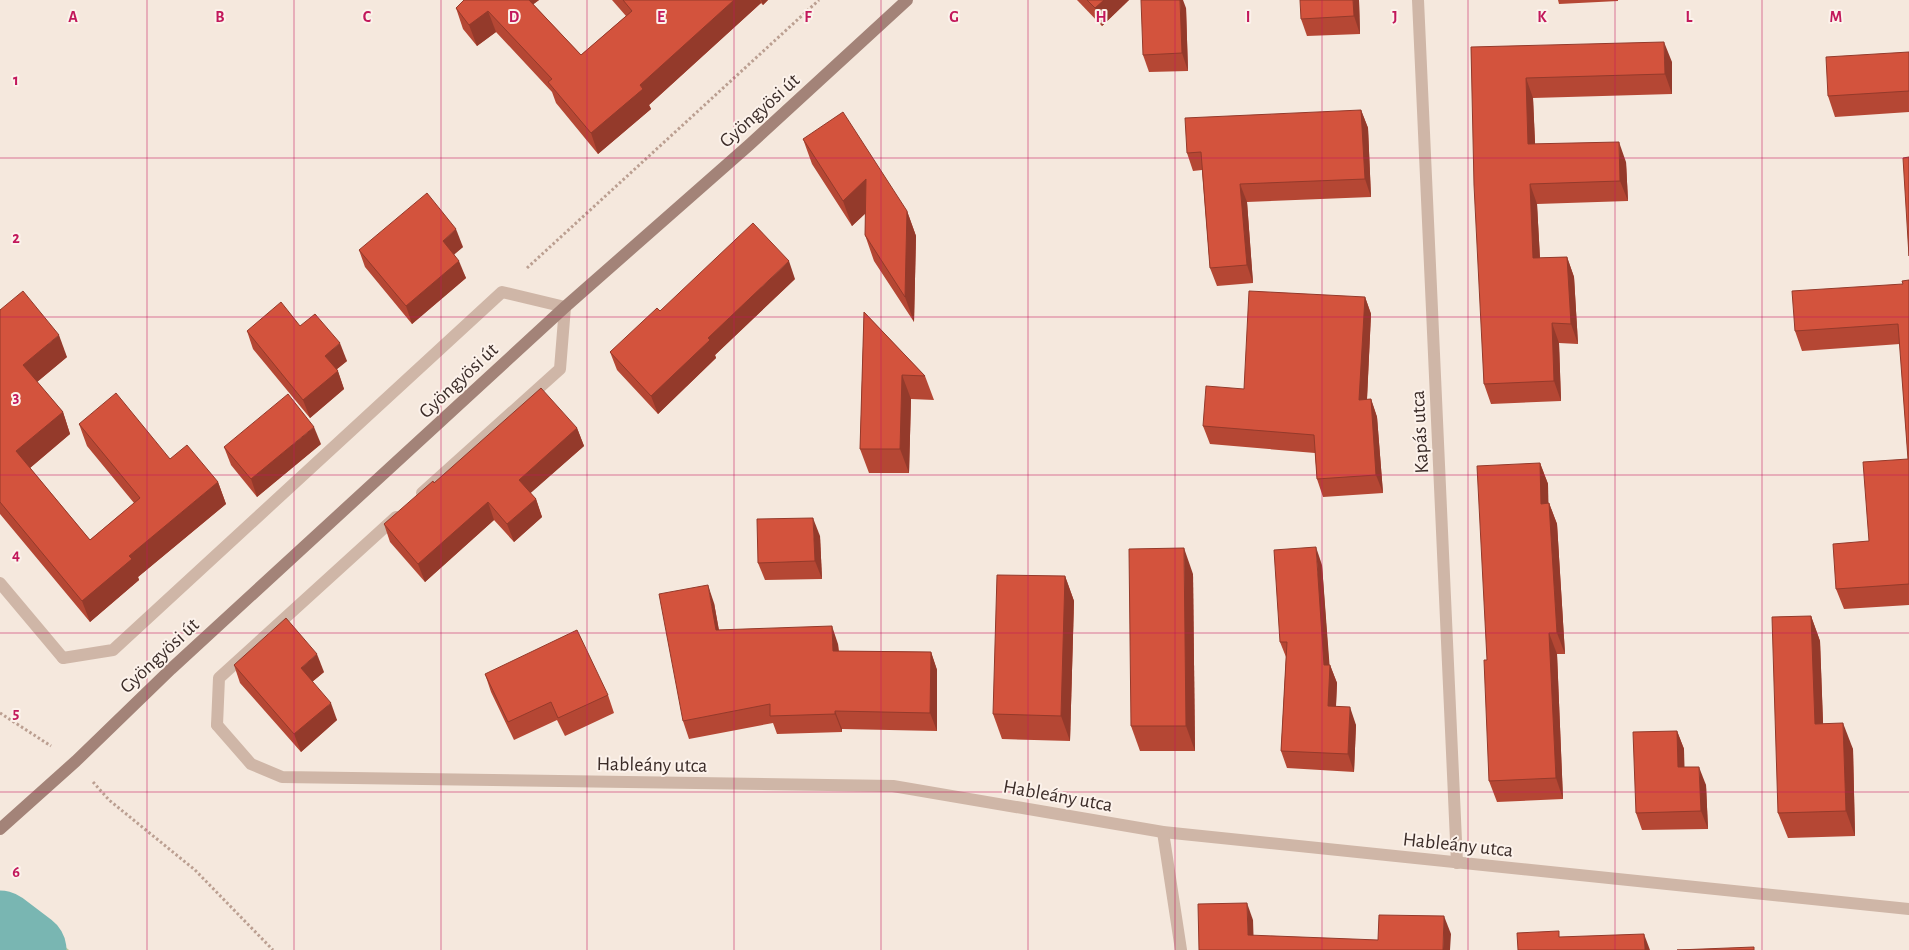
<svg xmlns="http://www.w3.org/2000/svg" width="1909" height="950" viewBox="0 0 1909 950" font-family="'Alegreya Sans',sans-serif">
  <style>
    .forest { fill: url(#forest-firs) }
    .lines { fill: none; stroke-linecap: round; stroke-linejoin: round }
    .river { stroke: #79b6b2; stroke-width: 75 }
    .path { stroke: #bb9f91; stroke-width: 3; stroke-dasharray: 2.5 2.5; stroke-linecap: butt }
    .lane { stroke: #cfb6a7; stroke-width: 12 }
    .street { stroke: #cfb6a7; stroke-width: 12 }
    .secondary { stroke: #a38378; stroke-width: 12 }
    .wall { fill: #b54734 }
    .shaded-wall { fill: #943a2b }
    .building { fill: #d3533d; stroke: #943a2b }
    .grid { fill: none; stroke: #c2185b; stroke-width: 1; stroke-opacity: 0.55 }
    .labels { text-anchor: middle; stroke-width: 4; stroke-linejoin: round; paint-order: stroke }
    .street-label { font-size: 20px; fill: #3b2c28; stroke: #fcf2eb }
    .grid-label { font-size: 16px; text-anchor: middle; font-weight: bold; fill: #c2185b; stroke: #fcf2eb; stroke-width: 4; stroke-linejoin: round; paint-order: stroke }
  </style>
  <defs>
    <pattern id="forest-firs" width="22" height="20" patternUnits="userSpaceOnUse" patternTransform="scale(1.25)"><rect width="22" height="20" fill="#bcc69b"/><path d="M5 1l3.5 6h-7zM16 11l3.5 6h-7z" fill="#a2aa86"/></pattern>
  </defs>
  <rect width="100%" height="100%" fill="#f5e8dd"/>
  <!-- forest -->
  <path class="forest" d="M56 939 69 950H0V941Z"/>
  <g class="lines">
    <!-- river -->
    <path class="river" d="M0 928 29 950"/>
    <!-- path -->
    <g class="path">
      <path d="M527 268 819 0"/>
      <path d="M0 713 51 746"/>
      <path d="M93 782 109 800 195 870 273 950"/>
    </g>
    <!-- lane -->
    <g class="lane">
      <path d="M63 658 113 650 502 292 565 307 560 369 422 493"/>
      <path d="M217 725 219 678 396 517"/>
    </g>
    <!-- street -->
    <g class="street">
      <path d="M1418 0 1457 863"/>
      <path d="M0 583 63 658"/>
      <path d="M217 725 251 764 282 777 893 786 1163 832 1909 909"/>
      <path d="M1163 832 1181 950"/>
    </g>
    <!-- secondary -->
    <path class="secondary" d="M0 829 76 761 171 669 565 307 748 146 907 0"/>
  </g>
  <!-- wall -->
  <g class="wall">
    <path d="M464 0H539L533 4 581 55 626 16 612 0H768L763 5 761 3 649 105 651 109 598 154 556 103 552 92 496 32 477 46 463 29 456 8Z"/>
    <path d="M1077 0H1129L1102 26Z"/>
    <path d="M1359 0 1360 34 1307 36 1301 19Z"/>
    <path d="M1558 0H1618V1L1559 4Z"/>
    <path d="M1186 8 1188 71 1149 72 1143 55Z"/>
    <path d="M1471 47 1672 62V94L1533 98 1535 144 1626 162 1628 201 1537 204 1540 258 1567 257 1574 277 1578 344 1559 343 1561 401 1491 404 1484 384Z"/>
    <path d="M1909 52V112L1835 117 1828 96Z"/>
    <path d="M1361 110 1368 128 1371 197 1247 202 1253 283 1217 286 1210 268 1202 170 1193 171 1187 153Z"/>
    <path d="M803 139 907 211 916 236 914 322 874 261 865 235 866 213 852 226 812 164Z"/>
    <path d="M463 247 454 254 466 278 412 324 365 267 359 250Z"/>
    <path d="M795 279 715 355 716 358 658 414 617 370 610 352 660 311Z"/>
    <path d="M1909 280V605L1844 609 1836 589 1869 541 1908 459 1900 344 1802 351 1795 331 1903 284Z"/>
    <path d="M1365 297 1371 314 1367 400 1371 399 1377 417 1383 493 1323 497 1317 479 1315 453 1210 444 1203 426 1244 389Z"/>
    <path d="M0 310 67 357 37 382 63 412 70 434 30 468 90 540 134 503 87 446 79 424 170 459 218 482 226 504 138 577 139 580 90 622 0 514Z"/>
    <path d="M864 312 925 376 934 400 911 399 909 473H869L860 449Z"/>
    <path d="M300 326 347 361 337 369 344 389 310 418 253 349 247 331Z"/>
    <path d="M577 428 584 446 530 493 536 499 542 517 514 542 494 520 425 582 390 542 384 524 434 483Z"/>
    <path d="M321 444 257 497 231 465 224 447Z"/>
    <path d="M1540 463 1548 484V503H1549L1557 524 1565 654H1557L1563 799 1497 802 1489 781 1487 660Z"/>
    <path d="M820 536 822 579 765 580 758 563Z"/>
    <path d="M1322 565 1329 665H1330L1337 683 1336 707 1356 725 1354 772 1287 768 1281 751 1286 657 1280 642Z"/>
    <path d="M1193 574 1195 751H1140L1131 726Z"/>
    <path d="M1065 576 1074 601 1070 741 1002 739 993 714Z"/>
    <path d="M714 603 719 630 838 644 839 651 931 652 937 670V731L842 729V732L777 734 773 723 689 739 683 721Z"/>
    <path d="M1811 616 1820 641 1823 724 1853 749 1855 836 1788 838 1778 813Z"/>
    <path d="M234 665 324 672 312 682 337 720 301 752 240 683Z"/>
    <path d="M485 674 608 695 614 713 565 736 557 720 514 740 491 692Z"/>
    <path d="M1677 731 1684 749V767L1706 785 1708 829 1642 830 1636 813Z"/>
  </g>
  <!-- shaded-wall -->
  <g class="shaded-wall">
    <path d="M523 0H539L526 10Z"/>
    <path d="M734 0H760L761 3 649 105 651 109 598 154 591 133 640 85Z"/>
    <path d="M761 0H768L763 5Z"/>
    <path d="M1104 0H1129L1102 26 1095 8Z"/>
    <path d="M1180 0H1183L1186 8 1188 71 1182 53Z"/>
    <path d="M1353 0H1359L1360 34 1354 16Z"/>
    <path d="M488 11 496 32 477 46 469 25Z"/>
    <path d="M1664 42 1672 62V94L1665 74Z"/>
    <path d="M1526 78 1533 98 1536 164 1528 144Z"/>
    <path d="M1361 110 1368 128 1371 197 1365 179Z"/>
    <path d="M1619 142 1626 162 1628 201 1620 181Z"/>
    <path d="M866 179 875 204 852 226 843 201Z"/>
    <path d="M1240 184 1247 202 1253 283 1247 265Z"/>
    <path d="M1530 184 1537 204 1541 278 1533 258Z"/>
    <path d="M907 211 916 236 914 322 905 297Z"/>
    <path d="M456 229 463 247 449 259 443 241Z"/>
    <path d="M1567 257 1574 277 1578 344 1571 324Z"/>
    <path d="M459 261 466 278 412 324 406 306Z"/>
    <path d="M789 261 795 279 715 355 716 358 658 414 651 396 708 338Z"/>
    <path d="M1365 297 1371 314 1366 418 1359 400Z"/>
    <path d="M1552 323 1559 343 1561 401 1554 381Z"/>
    <path d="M59 335 67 357 31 387 23 365Z"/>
    <path d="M340 343 347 361 332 373 325 356Z"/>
    <path d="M338 371 344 389 310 418 303 400Z"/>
    <path d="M902 375 911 399 909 473 900 449Z"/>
    <path d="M1371 399 1377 417 1383 493 1376 475Z"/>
    <path d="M63 412 70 434 24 473 16 451Z"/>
    <path d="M314 427 321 444 257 497 251 479Z"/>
    <path d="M577 428 584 446 525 498 519 480Z"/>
    <path d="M1540 463 1548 484 1549 525 1541 504Z"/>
    <path d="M218 482 226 504 138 577 139 580 90 622 82 601 129 556Z"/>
    <path d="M536 499 542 517 514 542 507 524Z"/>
    <path d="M488 502 494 520 425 582 418 564Z"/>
    <path d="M1549 503 1557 524 1565 654 1557 633Z"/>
    <path d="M813 518 820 536 822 579 815 561Z"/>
    <path d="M1316 547 1322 565 1330 671V665L1337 683 1335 724 1328 706 1324 665Z"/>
    <path d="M1184 548 1193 574 1195 751 1186 726Z"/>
    <path d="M1065 576 1074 601 1070 741 1061 716Z"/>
    <path d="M708 585 714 603 722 648 716 630Z"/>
    <path d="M1811 616 1820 641 1824 749 1815 724Z"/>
    <path d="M832 626 838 644 839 668 833 651Z"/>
    <path d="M1549 633 1557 654 1563 799 1556 778Z"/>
    <path d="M931 652 937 670V731L930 713Z"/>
    <path d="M317 654 324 672 307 686 301 668Z"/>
    <path d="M331 703 337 720 301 752 294 734Z"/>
    <path d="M1350 707 1356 725 1354 772 1348 754Z"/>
    <path d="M835 711 842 729V732L835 714Z"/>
    <path d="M1843 723 1853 749 1855 836 1846 811Z"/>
    <path d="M1677 731 1684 749 1685 785 1678 767Z"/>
    <path d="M1699 767 1706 785 1708 829 1701 811Z"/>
    <path d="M1247 903 1253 920 1254 950 1248 935Z"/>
    <path d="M1444 916 1451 934 1450 950H1443Z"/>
    <path d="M1644 934 1650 950H1645Z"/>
  </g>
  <!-- building -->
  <g class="building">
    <path d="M464 0H529L581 55 632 11 623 0H734L640 85 643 89 591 133 548 82 552 79 488 11 469 25 456 8Z"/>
    <path d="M1087 0H1104L1095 8Z"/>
    <path d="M1141 0H1180L1182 53 1143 55Z"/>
    <path d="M1300 0H1353L1354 16 1301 19Z"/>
    <path d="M1664 42 1665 74 1526 78 1528 144 1619 142 1620 181 1530 184 1533 258 1567 257 1571 324 1552 323 1554 381 1484 384 1474 185 1471 47Z"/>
    <path d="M1909 52V91L1828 96 1826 57Z"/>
    <path d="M1361 110 1365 179 1240 184 1247 265 1210 268 1201 152 1187 153 1185 118Z"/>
    <path d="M843 112 907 211 905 297 865 235 866 179 843 201 803 139Z"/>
    <path d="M1909 157V256L1903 158Z"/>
    <path d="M427 193 456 229 443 241 459 261 406 306 359 250Z"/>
    <path d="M753 223 789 261 708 338 710 340 651 396 610 352 657 308 660 311Z"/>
    <path d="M1909 280V584L1836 589 1833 544 1869 541 1863 462 1908 459 1898 324 1795 331 1792 291 1903 284 1902 281Z"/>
    <path d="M23 291 59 335 23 365 63 412 16 451 90 540 140 498 79 424 116 393 170 459 187 445 218 482 129 556 132 559 82 601 0 502V310Z"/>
    <path d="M1249 291 1365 297 1359 400 1371 399 1376 475 1317 479 1314 435 1203 426 1206 386 1244 389Z"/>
    <path d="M281 302 300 326 315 314 340 343 325 356 338 371 303 400 247 331Z"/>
    <path d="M864 312 925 376 902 375 900 449H860Z"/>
    <path d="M541 388 577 428 519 480 536 499 507 524 488 502 418 564 384 524 433 481 434 483Z"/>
    <path d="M288 394 314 427 251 479 224 447Z"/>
    <path d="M1540 463 1541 504 1549 503 1557 633H1549L1556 778 1489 781 1484 660H1487L1477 466Z"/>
    <path d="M813 518 815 561 758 563 757 519Z"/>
    <path d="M1316 547 1324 665H1330L1328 706 1350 707 1348 754 1281 751 1287 642H1280L1274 550Z"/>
    <path d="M1184 548 1186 726H1131L1129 549Z"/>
    <path d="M997 575 1065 576 1061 716 993 714Z"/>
    <path d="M708 585 716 630 832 626 833 651 931 652 930 713 835 711V714L770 716V704L683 721 659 594Z"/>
    <path d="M1811 616 1815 724 1843 723 1846 811 1778 813 1772 617Z"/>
    <path d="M286 618 317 654 301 668 331 703 294 734 234 665Z"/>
    <path d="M577 630 608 695 558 718 551 702 508 722 485 674Z"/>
    <path d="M1677 731 1678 767H1699L1701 811 1636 813 1633 732Z"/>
    <path d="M1247 903 1248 935 1378 940 1379 915 1444 916 1443 950H1199L1198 904Z"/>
    <path d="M1559 931V937L1644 934 1645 950H1518L1517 933Z"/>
    <path d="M1754 947V950H1677Z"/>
  </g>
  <!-- grid -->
  <path class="grid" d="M147 0V950M294 0V950M441 0V950M587 0V950M734 0V950M881 0V950M1028 0V950M1175 0V950M1322 0V950M1468 0V950M1615 0V950M1762 0V950M0 158H1909M0 317H1909M0 475H1909M0 633H1909M0 792H1909"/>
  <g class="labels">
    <!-- street labels -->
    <g class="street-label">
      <text transform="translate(759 110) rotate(-42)" y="7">Gyöngyösi út</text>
      <text transform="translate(458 380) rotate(-43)" y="7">Gyöngyösi út</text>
      <text transform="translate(1419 432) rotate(-93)" y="7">Kapás utca</text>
      <text transform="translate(159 655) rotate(-43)" y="7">Gyöngyösi út</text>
      <text transform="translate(652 764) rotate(1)" y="7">Hableány utca</text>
      <text transform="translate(1058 795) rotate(10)" y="7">Hableány utca</text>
      <text transform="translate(1458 844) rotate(6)" y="7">Hableány utca</text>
    </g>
  </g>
  <g class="grid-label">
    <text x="73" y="22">A</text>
    <text x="220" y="22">B</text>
    <text x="367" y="22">C</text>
    <text x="514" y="22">D</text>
    <text x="661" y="22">E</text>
    <text x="808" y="22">F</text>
    <text x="954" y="22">G</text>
    <text x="1101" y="22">H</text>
    <text x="1248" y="22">I</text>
    <text x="1395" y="22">J</text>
    <text x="1542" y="22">K</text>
    <text x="1689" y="22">L</text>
    <text x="1836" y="22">M</text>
    <text x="16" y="85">1</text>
    <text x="16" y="243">2</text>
    <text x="16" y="402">3</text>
    <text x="16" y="560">4</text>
    <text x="16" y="718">5</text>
    <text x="16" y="877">6</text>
  </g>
</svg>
